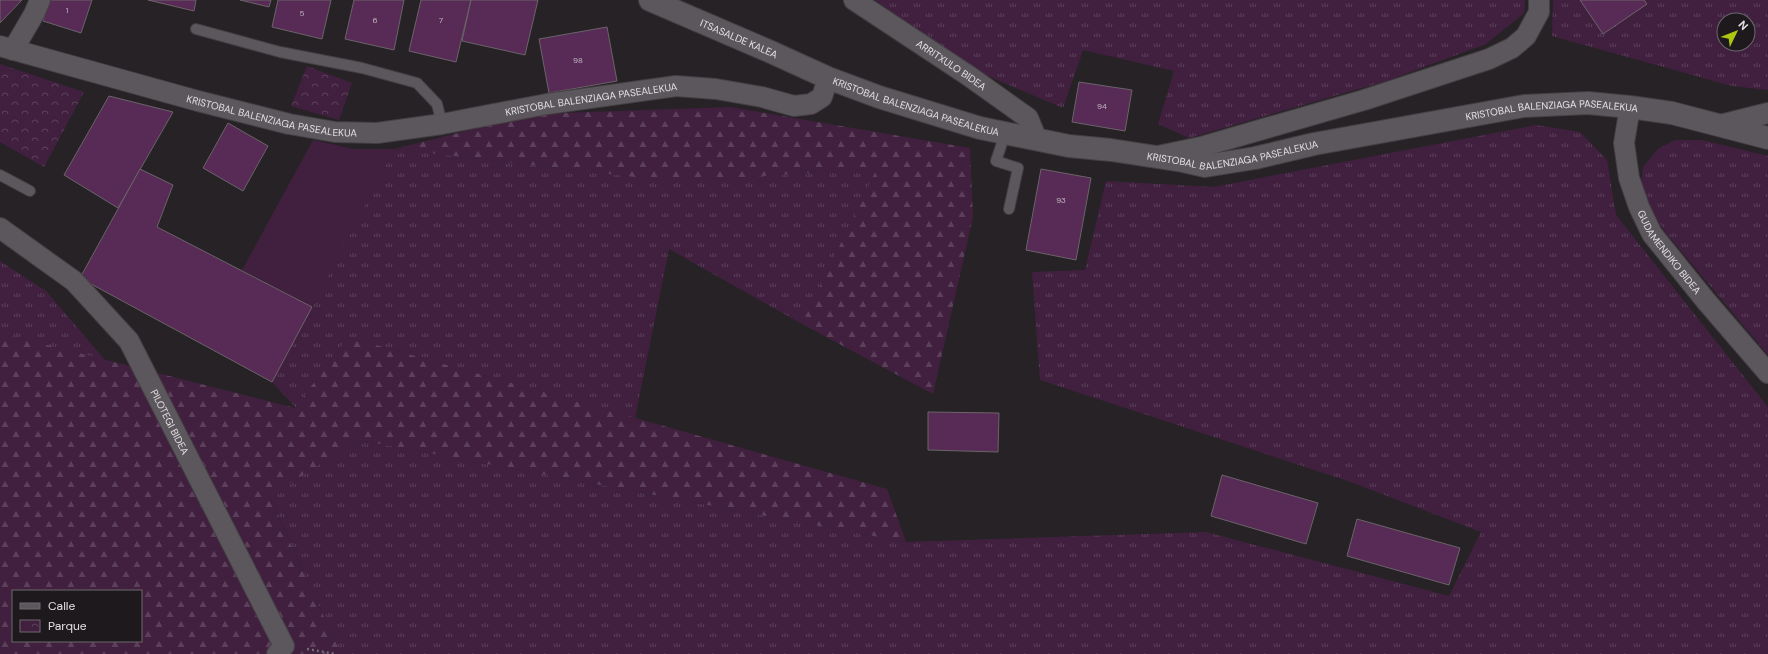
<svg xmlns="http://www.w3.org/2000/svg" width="1768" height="654" viewBox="0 0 1768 654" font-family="'DM Sans',sans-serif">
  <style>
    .grass { fill: url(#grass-tufts); fill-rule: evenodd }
    .forest { fill: url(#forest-firs); fill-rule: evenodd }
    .park { fill: url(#park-crowns) }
    .pitch { fill: #41203f }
    .building { fill: #572b55; stroke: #6a6469 }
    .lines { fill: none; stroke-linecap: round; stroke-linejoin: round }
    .lane-casing { stroke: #433f42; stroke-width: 12 }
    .street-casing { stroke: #433f42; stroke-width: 22 }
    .secondary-casing { stroke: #433f42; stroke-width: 24 }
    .path { stroke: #716d71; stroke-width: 2.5; stroke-dasharray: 2 3; stroke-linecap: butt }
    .lane { stroke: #5c575c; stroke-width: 10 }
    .street { stroke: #5c575c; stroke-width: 20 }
    .secondary { stroke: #5c575c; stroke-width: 22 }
    .labels { text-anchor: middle; stroke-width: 3; stroke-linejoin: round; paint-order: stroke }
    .number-label { font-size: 8px; fill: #c0b3c0 }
    .street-label { font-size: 10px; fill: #e3e0e3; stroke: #1d191d }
  </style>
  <defs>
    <pattern id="grass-tufts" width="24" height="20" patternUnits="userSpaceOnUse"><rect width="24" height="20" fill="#41203f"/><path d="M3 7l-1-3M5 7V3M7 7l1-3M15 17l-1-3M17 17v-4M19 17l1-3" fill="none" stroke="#5c405b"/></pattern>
    <pattern id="forest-firs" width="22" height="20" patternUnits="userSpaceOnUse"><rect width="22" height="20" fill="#41203f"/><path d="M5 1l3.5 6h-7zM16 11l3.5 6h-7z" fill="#5c405b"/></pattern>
    <pattern id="park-crowns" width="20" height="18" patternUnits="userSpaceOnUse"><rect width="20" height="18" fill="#41203f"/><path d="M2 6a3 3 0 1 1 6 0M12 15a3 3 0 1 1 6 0" fill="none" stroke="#5c405b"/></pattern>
  </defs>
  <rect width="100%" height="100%" fill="#272226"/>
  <!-- grass -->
  <g class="grass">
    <path d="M875 0H1525L1524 13 1486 44 1386 81 1189 138 1158 124 1174 71 1083 50 1063 108 974 70Z"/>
    <path d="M1553 0H1768V90L1732 86 1552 36ZM1724 20H1748V44H1724Z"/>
    <path d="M1536 125 1580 132 1607 160 1616 215 1768 407V654H341L269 495 359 440 906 542 1206 532 1449 596 1481 532 1348 481 1040 380 1032 272 1085 270 1106 181 1213 187Z"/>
    <path d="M1675 140H1702L1768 156V355L1666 233 1647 205 1641 186 1643 167 1658 149Z"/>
    <path d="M394 149 678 182 878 168 802 324 669 249 635 418 348 337 296 408 272 382Z"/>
    <path d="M0 261 46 291 105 360 0 333Z"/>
  </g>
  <!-- forest -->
  <g class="forest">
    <path d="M730 107 970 148 973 217 933 394 802 324 877 168 678 182 394 149 534 114Z"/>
    <path d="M0 333 295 408 348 337 887 489 906 542 359 440 269 496 341 654H0ZM13 591H141V641H13Z"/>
  </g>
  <!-- park -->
  <g class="park">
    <path d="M0 64 84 92 44 167 0 142Z"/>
    <path d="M307 66 352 83 339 120 291 106Z"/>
  </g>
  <!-- pitch -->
  <path class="pitch" d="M313 140 354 149H394L312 307 242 270Z"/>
  <!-- building -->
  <g class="building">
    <path d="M0 0H22L0 23Z"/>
    <path d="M49 0H92L81 33 43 21Z"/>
    <path d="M148 0H196L194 11Z"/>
    <path d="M240 0H271L269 7Z"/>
    <path d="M278 0H331L322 39 272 27Z"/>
    <path d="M354 0H404L394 50 345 39Z"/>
    <path d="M421 0H471L456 62 409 51Z"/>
    <path d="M471 0H538L525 55 462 41Z"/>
    <path d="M1580 0H1644L1647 4 1603 34Z"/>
    <path d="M607 27 617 81 549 93 539 39Z"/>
    <path d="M1079 82 1132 90 1125 131 1072 122Z"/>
    <path d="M109 96 173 112 118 208 64 175Z"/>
    <path d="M228 123 268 146 243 191 203 168Z"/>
    <path d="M140 169 173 185 157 227 312 307 272 382 80 278Z"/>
    <path d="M1041 169 1091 178 1076 260 1026 250Z"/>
    <path d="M928 412 999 413 998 452 928 450Z"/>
    <path d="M1222 475 1318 503 1306 544 1211 516Z"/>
    <path d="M1357 519 1460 548 1449 585 1347 556Z"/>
  </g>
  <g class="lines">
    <!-- lane casing -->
    <g class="lane-casing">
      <g id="lane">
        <path d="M196 29 280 52 362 68 417 83 437 104 442 124"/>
        <path d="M1005 134 996 161 1018 168 1009 209"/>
        <path d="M0 175 30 191"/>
      </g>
    </g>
    <!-- street casing -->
    <g class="street-casing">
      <g id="street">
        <path id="s1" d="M854 0 969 76 1028 118 1037 140"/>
        <path id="s2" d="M0 46 198 101 289 124 335 132 377 133 442 124 547 104 676 86 716 89 762 97 794 106 811 104 822 97 828 78"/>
        <path d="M13 50 34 14 40 0"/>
        <path id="s3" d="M1630 107 1624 143 1629 178 1639 207 1652 234 1706 301 1768 373"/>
        <path d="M1720 125 1768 113"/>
        <path d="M1158 156 1201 147 1364 100 1489 59 1512 48 1526 36 1539 12V0"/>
        <path id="s4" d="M0 228 74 281 129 341 284 646 277 654"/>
      </g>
    </g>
    <!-- secondary casing -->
    <g class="secondary-casing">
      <g id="secondary">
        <path id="s5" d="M650 0 771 52 828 78 879 97 980 128 1069 146 1111 150 1183 161 1205 166 1255 158 1314 144 1524 106 1588 103 1630 107 1672 113 1768 138"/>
      </g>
    </g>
    <!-- path -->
    <path class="path" d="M307 649 336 654"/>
    <!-- lane -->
    <use href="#lane" class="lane"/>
    <!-- street -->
    <use href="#street" class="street"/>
    <!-- secondary -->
    <use href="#secondary" class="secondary"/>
  </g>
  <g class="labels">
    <!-- number labels -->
    <g class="number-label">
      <text x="67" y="13">1</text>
      <text x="302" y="16">5</text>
      <text x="375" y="23">6</text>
      <text x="441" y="23">7</text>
      <text x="578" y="63">98</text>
      <text x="1102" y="109">94</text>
      <text x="1061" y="203">93</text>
    </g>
    <!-- street labels -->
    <g class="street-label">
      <text dy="4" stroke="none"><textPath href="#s5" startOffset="97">ITSASALDE KALEA</textPath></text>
      <text dy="4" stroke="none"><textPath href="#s1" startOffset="117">ARRITXULO BIDEA</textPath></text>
      <text dy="4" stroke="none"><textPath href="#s2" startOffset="605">KRISTOBAL BALENZIAGA PASEALEKUA</textPath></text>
      <text dy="4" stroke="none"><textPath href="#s5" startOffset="287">KRISTOBAL BALENZIAGA PASEALEKUA</textPath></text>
      <text dy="4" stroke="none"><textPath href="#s5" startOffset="935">KRISTOBAL BALENZIAGA PASEALEKUA</textPath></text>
      <text dy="4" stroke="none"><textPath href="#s2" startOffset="281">KRISTOBAL BALENZIAGA PASEALEKUA</textPath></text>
      <text dy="4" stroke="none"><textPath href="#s5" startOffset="611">KRISTOBAL BALENZIAGA PASEALEKUA</textPath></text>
      <text dy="4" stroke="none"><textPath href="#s3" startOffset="157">GUDAMENDIKO BIDEA</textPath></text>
      <text dy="4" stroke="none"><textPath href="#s4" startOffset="263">PILOTEGI BIDEA</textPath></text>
    </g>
  </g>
  <!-- legend -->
  <rect x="12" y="590" width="130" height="52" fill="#1d191d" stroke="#6c696c"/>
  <rect x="20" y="603" width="20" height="6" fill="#5c575c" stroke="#6c696c"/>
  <text x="48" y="610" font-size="12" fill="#e3e0e3">Calle</text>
  <rect x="20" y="620" width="20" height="12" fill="url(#park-crowns)" stroke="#6c696c"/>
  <text x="48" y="630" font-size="12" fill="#e3e0e3">Parque</text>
  <!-- north arrow -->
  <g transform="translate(1736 32) rotate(47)"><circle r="19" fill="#1d191d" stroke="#6c696c"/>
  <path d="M0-3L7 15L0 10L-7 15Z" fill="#acc612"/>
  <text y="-6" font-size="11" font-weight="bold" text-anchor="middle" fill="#e3e0e3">N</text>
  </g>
</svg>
